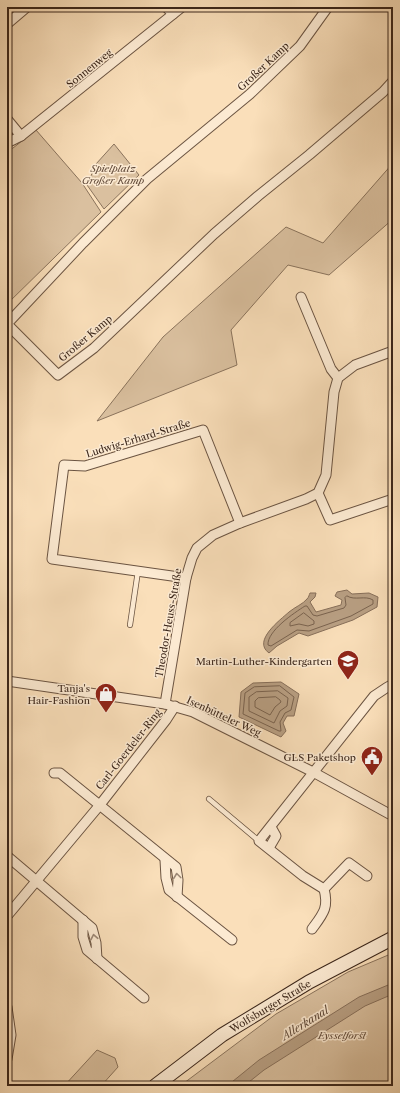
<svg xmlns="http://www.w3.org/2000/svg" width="400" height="1093" viewBox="0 0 400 1093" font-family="'Libre Caslon Text',serif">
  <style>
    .green { fill: #dac09f; stroke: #8a735c }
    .water { fill: #b9a084; stroke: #876f5a }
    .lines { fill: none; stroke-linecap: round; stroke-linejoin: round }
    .shore { stroke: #7a634f; stroke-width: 1 }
    .lane-casing { stroke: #6b5442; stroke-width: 6 }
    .street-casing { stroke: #6b5442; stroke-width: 11 }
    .secondary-casing { stroke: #3b261a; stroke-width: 15 }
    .lane { stroke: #fcead2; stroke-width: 4.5 }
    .street { stroke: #fcead2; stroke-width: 9 }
    .secondary { stroke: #fcead2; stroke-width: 13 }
    .oneway { stroke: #9c8876 }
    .labels { text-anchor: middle; stroke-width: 3; stroke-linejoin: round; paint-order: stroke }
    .street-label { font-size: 10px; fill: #3b261a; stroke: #fcead2 }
    .park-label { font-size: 10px; font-style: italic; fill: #634c3b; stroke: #fcead2 }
    .poi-label { font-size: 10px; fill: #3b261a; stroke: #fcead2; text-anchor: end }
    .water-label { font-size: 11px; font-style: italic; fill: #614b3a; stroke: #fcead2 }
  </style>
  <rect width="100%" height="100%" fill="#fadfba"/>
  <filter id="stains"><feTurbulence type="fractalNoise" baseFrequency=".005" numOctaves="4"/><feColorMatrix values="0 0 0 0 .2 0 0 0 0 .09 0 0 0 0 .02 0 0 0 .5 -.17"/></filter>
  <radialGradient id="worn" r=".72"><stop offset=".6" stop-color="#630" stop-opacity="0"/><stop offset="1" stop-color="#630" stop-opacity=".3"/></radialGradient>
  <!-- green -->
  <g class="green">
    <path d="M36 130 82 183 101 212 7 304V150L13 148Z"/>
    <path d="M114 144 139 175 104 209 87 185 96 164Z"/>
    <path d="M393 163V219L329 275 288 265 231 330 237 365 97 421 163 337 286 227 323 243Z"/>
    <path d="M393 953V1086H180L276 1014 348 972Z"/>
    <path d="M97 1050 115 1058 118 1067 101 1086H64Z"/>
  </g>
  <!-- water -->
  <g class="water">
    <path d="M347 590 352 594 369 593 378 597 377 607 353 620 308 636 299 633 277 646 269 653C252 641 280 620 289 612 295 607 303 604 307 599 309 597 309 595 310 593H316L315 597 310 602 316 612 341 605 342 600 335 596 337 592Z"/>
    <path d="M281 682 299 694 294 716H287L283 723 286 731 281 737 239 717 241 692 253 683Z"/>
    <path d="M393 983V994L365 1006 264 1070 244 1086H227L259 1060 359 997Z"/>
  </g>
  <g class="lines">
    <!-- shore -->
    <g class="shore">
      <path d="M347 596C355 601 365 595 373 600V604L351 616 309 631 297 630 271 646 268 645C267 631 294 613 305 606H307L313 615 317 616 344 608 346 605 345 598Z"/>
      <path d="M304 613 314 621V624L308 626 299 624 290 626V623Z"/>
      <path d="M280 686 294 697 291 710 285 713 280 722 281 731H279L243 714 245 693 254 687Z"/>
      <path d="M278 691 288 698 287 706 280 711 274 723 249 711V697L256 692Z"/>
      <path d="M276 697 280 700 281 702 275 707 270 715 255 707V701L258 698Z"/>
    </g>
    <!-- lane casing -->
    <g class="lane-casing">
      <g id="lane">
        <path d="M130 625 138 571"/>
        <path d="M209 799 259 841"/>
      </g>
    </g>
    <!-- street casing -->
    <g class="street-casing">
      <g id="street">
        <path d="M166 7 173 14"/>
        <path d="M328 7 300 46 250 94 147 179 83 243 7 324 58 375 94 348 214 234 258 196 309 155 383 92 393 81"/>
        <path d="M7 24 27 7"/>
        <path d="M7 119 21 136"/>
        <path d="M7 143 21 136 182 7"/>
        <path d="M301 297 331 369 338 378"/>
        <path d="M318 493 330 520 393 499"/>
        <path d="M186 578 52 559 64 465 85 466 203 430 240 523"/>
        <path d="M7 681 165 704 193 712 313 772 393 816"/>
        <path d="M165 704 186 578 192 558 197 548 213 535 240 523 306 499 318 493 326 475 334 392 338 378 355 365 393 351"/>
        <path d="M54 773H60L176 867 178 880 177 897"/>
        <path d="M269 848 276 836 271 827"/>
        <path d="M7 856 92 928 96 943 97 959"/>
        <path d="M165 860 166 878 169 890 232 940"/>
        <path d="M324 889 303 876 259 841 374 696 386 688 393 684"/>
        <path d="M7 916 99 806 166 720 175 706"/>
        <path d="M83 920V937L87 950 144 998"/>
        <path d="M312 929C323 914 329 908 324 889L349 863 367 876"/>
        <path d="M7 1007 11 1035 7 1059"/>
      </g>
    </g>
    <!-- secondary casing -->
    <g class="secondary-casing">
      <path id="secondary" d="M155 1086 222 1035 309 982 393 938"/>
    </g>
    <!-- lane -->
    <use href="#lane" class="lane"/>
    <!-- street -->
    <use href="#street" class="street"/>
    <!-- secondary -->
    <use href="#secondary" class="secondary"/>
  </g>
  <!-- one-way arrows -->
  <defs><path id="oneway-chevron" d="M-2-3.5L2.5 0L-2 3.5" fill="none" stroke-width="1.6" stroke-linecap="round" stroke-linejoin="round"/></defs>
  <g class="oneway">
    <use href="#oneway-chevron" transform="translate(177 876) rotate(-97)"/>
    <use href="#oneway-chevron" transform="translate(94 937) rotate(-101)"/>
  </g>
  <!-- icons -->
  <defs>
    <g id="school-pin" transform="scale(1.15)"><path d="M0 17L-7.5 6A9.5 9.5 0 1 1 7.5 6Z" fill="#8f2418" stroke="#fcead2"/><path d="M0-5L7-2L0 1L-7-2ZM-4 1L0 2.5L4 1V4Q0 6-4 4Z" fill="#fff"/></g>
    <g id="shop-pin" transform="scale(1.15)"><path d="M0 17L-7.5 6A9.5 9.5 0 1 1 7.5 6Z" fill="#8f2418" stroke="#fcead2"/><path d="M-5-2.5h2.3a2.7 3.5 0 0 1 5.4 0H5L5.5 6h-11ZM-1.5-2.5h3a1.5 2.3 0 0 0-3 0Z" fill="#fff"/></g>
    <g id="civic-pin" transform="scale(1.15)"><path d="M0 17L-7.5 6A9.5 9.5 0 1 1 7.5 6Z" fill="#8f2418" stroke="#fcead2"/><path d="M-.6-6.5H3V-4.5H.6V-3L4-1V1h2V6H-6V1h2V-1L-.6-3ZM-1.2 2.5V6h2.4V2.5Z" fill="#fff"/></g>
  </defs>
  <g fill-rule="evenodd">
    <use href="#school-pin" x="348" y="661"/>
    <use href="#shop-pin" x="106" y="694"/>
    <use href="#civic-pin" x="372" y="757"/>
  </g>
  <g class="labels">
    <!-- street labels -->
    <g class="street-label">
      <text transform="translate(263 66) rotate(-43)" y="4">Großer Kamp</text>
      <text transform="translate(89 68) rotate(-39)" y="4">Sonnenweg</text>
      <text transform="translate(85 338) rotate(-40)" y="4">Großer Kamp</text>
      <text transform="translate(138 438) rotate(-17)" y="4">Ludwig-Erhard-Straße</text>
      <text transform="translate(168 623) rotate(-80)" y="4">Theodor-Heuss-Straße</text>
      <text transform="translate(224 716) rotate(25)" y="4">Isenbütteler Weg</text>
      <text transform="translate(128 749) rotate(-52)" y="4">Carl-Goerdeler-Ring</text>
      <text transform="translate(270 1006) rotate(-31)" y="4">Wolfsburger Straße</text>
    </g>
    <!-- park labels -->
    <g class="park-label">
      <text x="113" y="172">Spielplatz<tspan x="113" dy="12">Großer Kamp</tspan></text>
      <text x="342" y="1039">Eysselforst</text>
    </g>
    <!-- poi labels -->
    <g class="poi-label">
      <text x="332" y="665">Martin-Luther-Kindergarten</text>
      <text x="90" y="692">Tanja's<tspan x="90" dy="12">Hair-Fashion</tspan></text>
      <text x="356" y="761">GLS Paketshop</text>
    </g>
    <!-- water labels -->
    <g class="water-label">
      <text transform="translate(305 1023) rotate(-32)" y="4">Allerkanal</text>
    </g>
  </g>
  <!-- margin -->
  <rect width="400" height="1093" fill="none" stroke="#fadfba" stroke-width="24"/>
  <rect x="8" y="8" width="384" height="1077" fill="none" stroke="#3b261a" stroke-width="2"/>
  <rect x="12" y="12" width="376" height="1069" fill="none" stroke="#3b261a"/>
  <rect width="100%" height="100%" filter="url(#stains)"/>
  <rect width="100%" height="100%" fill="url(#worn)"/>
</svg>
